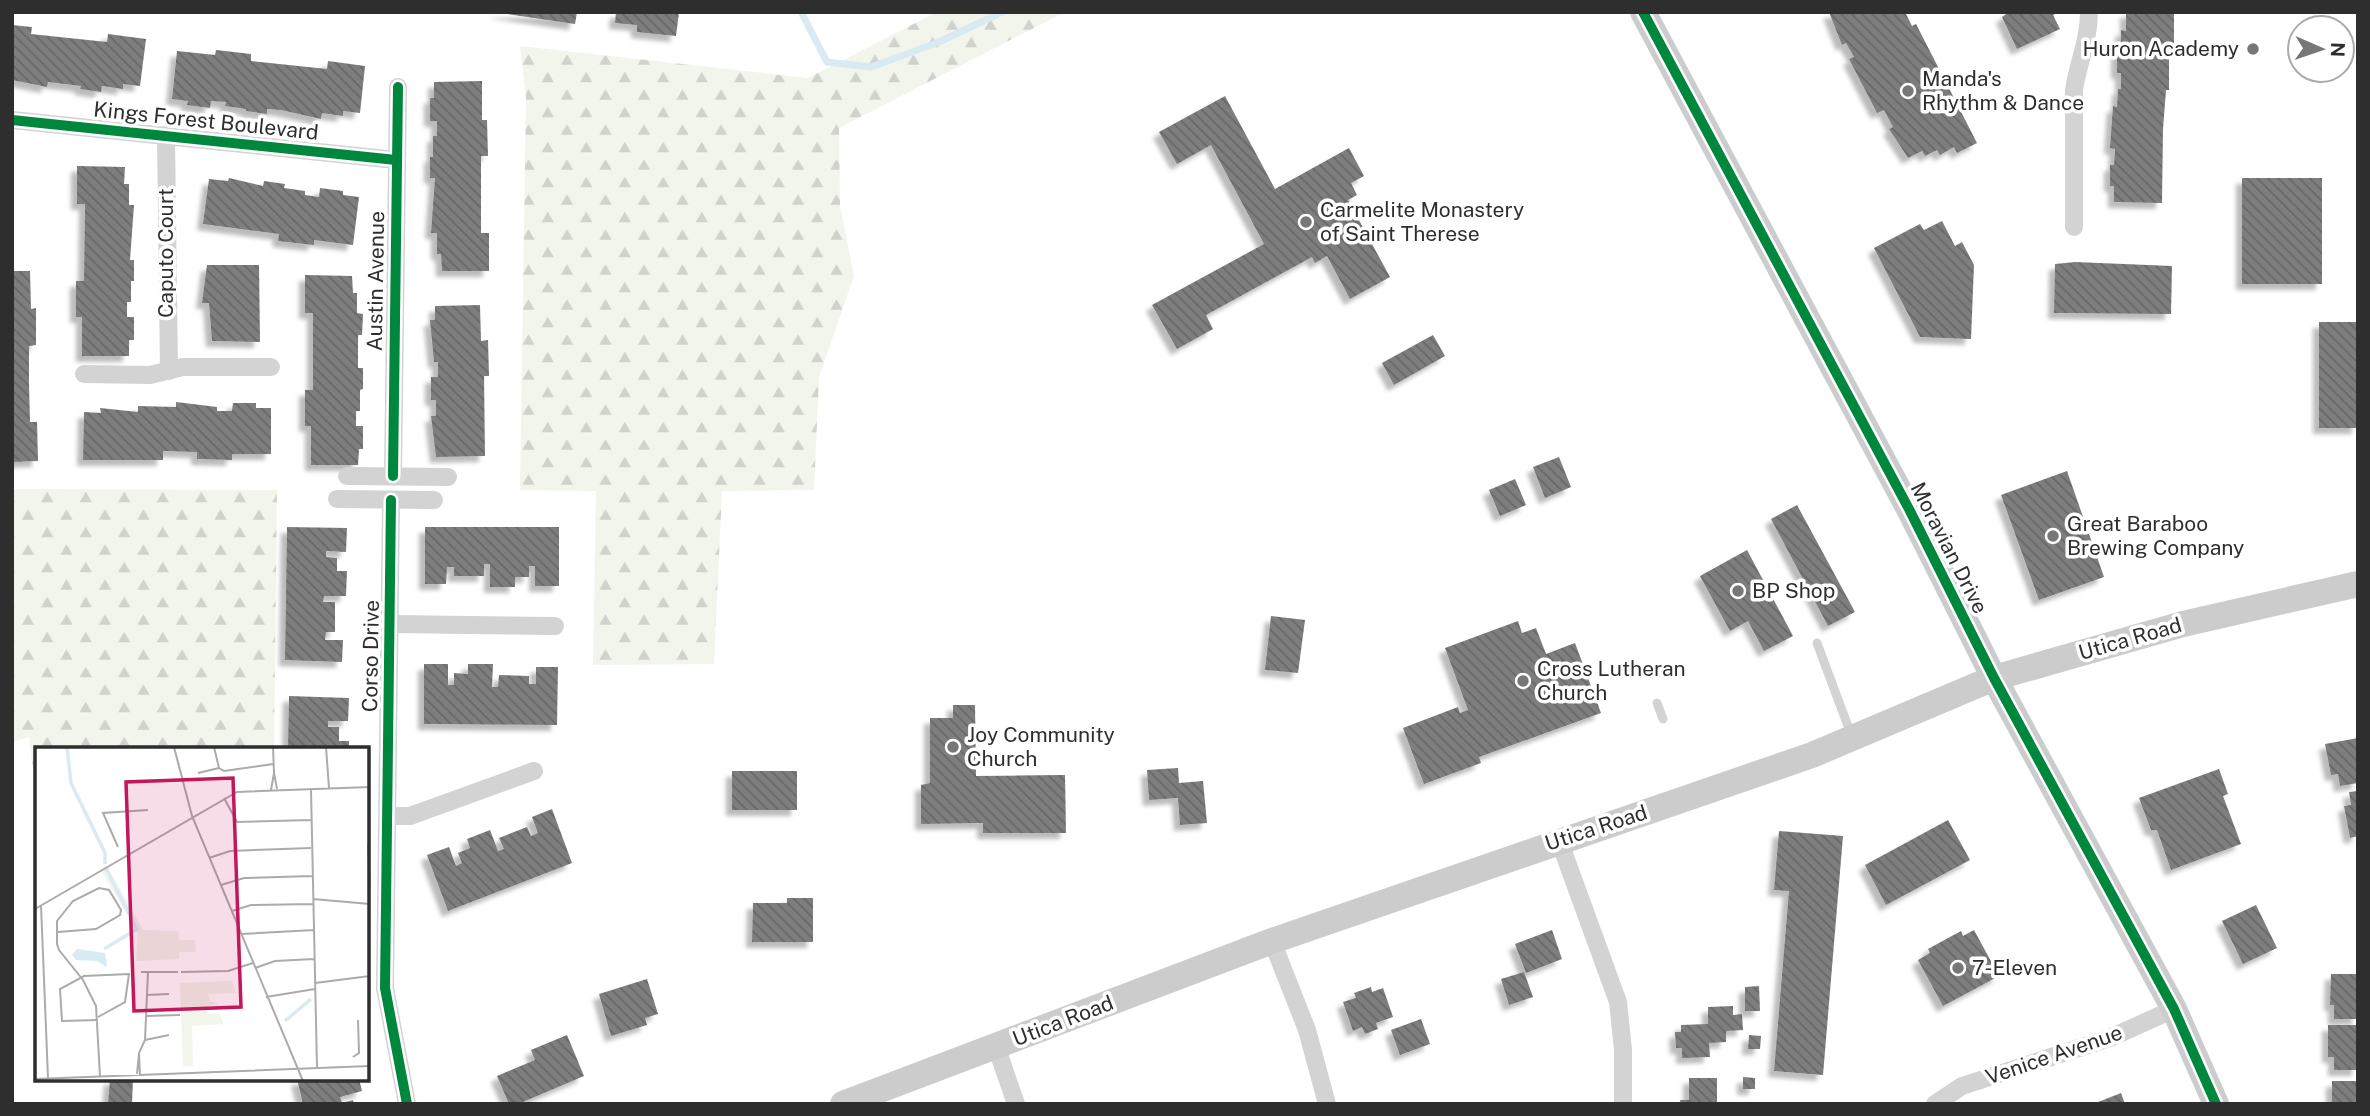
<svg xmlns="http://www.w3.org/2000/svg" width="2370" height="1116" viewBox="0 0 2370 1116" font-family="'Public Sans',sans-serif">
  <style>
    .forest { fill: url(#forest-firs) }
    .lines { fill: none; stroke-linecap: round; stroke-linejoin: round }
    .stream { stroke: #d8ebf2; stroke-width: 7 }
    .building { fill: url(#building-back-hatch); filter: url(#shadow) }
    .lane { stroke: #d3d3d3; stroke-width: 9 }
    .street { stroke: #d3d3d3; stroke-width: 18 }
    .secondary { stroke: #ccc; stroke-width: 26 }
    .cycleway-casing { stroke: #fff; stroke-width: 15 }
    .cycleway { stroke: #00873e; stroke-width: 10 }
    .poi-dot { fill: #777; stroke: #fff; stroke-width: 2.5 }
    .labels { text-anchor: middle; stroke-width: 7; stroke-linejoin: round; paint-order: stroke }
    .poi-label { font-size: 21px; fill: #2e2e2e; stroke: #fff; text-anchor: start }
    .street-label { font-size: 21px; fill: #2e2e2e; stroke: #fff }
    .inset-river { fill: none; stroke: #d8ebf2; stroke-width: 3.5 }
    .inset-road { fill: none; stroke: #ababab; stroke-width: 2 }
    .view { fill: #c2185b; fill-opacity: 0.15; stroke: #c2185b; stroke-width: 3.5 }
    .inset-edge { fill: none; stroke: #2e2e2e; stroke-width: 3.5 }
  </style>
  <defs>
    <pattern id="forest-firs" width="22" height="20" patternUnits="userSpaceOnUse" patternTransform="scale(1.75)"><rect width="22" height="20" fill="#f2f5ec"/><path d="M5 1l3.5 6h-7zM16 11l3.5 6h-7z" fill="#d0d2cb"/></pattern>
    <pattern id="building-back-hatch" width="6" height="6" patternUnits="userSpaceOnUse" patternTransform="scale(1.75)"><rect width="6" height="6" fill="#7e7e7e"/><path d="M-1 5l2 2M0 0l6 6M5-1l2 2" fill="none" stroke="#686868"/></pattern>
    <filter id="shadow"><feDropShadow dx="-6" dy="6" stdDeviation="2" flood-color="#0004"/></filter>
  </defs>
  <rect width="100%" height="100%" fill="#fff"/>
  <!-- forest -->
  <g class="forest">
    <path d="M937 12H1065L839 128 840 205 854 276 819 377 814 490 722 491 714 664 593 665 596 491 520 490 526 97 520 46 808 78Z"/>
    <path d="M12 489 277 490 274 748H37V804L29 737 12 742Z"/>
  </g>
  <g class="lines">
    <!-- stream -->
    <path class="stream" d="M801 12 827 62 871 67 939 42 1002 12"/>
  </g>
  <!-- building -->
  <g class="building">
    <path d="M494 12H577L575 24Z"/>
    <path d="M616 12H679L676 36 637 32V25L615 23Z"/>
    <path d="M1829 12H1905L1912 26 1916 24 1977 143 1957 153 1954 147 1940 155 1937 150 1925 156 1922 151 1908 158 1889 129 1893 127 1884 110 1877 113 1849 59 1854 57 1846 43 1842 45Z"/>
    <path d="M2009 12H2060L2053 15 2060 29 2017 49 2002 17Z"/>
    <path d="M2126 12H2174V52H2169V90H2166L2163 129 2162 203 2114 202V186H2110V165H2114L2115 149 2110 148 2113 106 2117 107 2118 89H2121V73H2117V52H2121V30L2126 31Z"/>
    <path d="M12 25 32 27 31 34 107 42 108 34 146 39 140 86 123 84V89L102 86 101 92 80 89 81 86 48 82 47 87 12 80Z"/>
    <path d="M216 50 251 54V61L327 69 328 61 365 66 360 113 343 111V116L322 113 321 119 281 110 267 109V114L246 111V109L225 106 226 102 211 101 210 108 187 105 188 101 172 99 177 51 215 55Z"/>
    <path d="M482 81V120H487L488 156H481V233H489V271H442L441 254H437V233H431L435 178H430V157H433V136H437V121H430V98H434V82Z"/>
    <path d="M1225 96 1275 189 1349 148 1364 176 1351 183 1357 195 1348 200 1390 277 1350 299 1327 256 1315 263 1312 257 1206 315 1213 329 1177 349 1152 305 1264 244 1211 145 1177 164 1159 132Z"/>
    <path d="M77 166 125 167 124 184H129V205H134L130 260H134V281H131V302H127V317H134V340H129V356H82V317H76V281H84L85 204H77Z"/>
    <path d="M229 178 263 186 264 181 285 184 284 188 305 191V195L319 197 320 188 343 191V195L359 197 353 245 314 240V245L278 241 279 234 203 224 209 179 228 181Z"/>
    <rect x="2242" y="178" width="80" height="106"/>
    <path d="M1942 221 1955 246 1962 242 1974 265 1971 339 1920 337 1874 248 1920 224 1924 230Z"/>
    <path d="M2075 262 2172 266 2171 314 2054 313 2055 264Z"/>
    <path d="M207 265H259L260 342 212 341 209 303H202Z"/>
    <path d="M12 271H30L31 309 36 308V345L29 346V384L30 422H37L38 461 12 462Z"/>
    <path d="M305 275 352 276 353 293H357V313L363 314 362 335H358V368H363V389L360 390V411H356V426H363V449H359L358 465H311V426H305V390H313V313H305Z"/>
    <path d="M480 305 481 341 488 340 489 376H484L485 456 436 457 431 416H436V400H431V377H438V362H434L430 320H435V306Z"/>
    <rect x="2319" y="322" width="39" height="106"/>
    <path d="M1433 335 1445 356 1394 385 1382 363Z"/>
    <path d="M176 402 217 407V411H232L233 403H256V408H271V454H232V460L197 459V452L163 451V460H83L84 412 101 413 100 408 138 412V406L176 407Z"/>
    <path d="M1559 457 1571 487 1545 498 1533 467Z"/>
    <path d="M2067 471 2104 577 2039 600 2001 495Z"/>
    <path d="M1515 479 1526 505 1500 516 1489 490Z"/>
    <path d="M1797 505 1855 612 1828 626 1771 519Z"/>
    <path d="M287 527 347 528 346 552 326 551V557L337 558V571H347L346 596H324L323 602H335V632H326L325 640H343L342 662 285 660Z"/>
    <path d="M425 527H559V586H535V566H529V577H515V587H490V564H484V576H454V567H447L446 584H425Z"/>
    <path d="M1747 550 1793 636 1764 651 1748 621 1730 631 1700 576Z"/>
    <path d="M1271 616 1305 620 1298 673 1265 670Z"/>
    <path d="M1518 621 1522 633 1536 628 1546 654 1575 643 1601 713 1479 757 1481 763 1424 784 1403 728 1458 707 1460 713 1468 710 1445 648Z"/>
    <path d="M424 664H448V685H454V673L468 674V664H493L492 687H498L499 675 529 676V684H536V667H558L557 725 424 724Z"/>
    <path d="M289 696 349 698 348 721H328V727H339V741H349V748H288Z"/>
    <path d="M953 705H975L976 776 1065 775 1066 833H983V823L921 824V785L930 783V718H953Z"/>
    <path d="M2358 738V783L2340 786 2338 774 2331 775 2325 744Z"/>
    <path d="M1178 768 1179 783 1203 781 1207 823 1180 825 1178 798 1149 800 1147 770Z"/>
    <path d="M2219 769 2228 794 2223 796 2241 844 2171 870 2157 830H2151L2139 798Z"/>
    <rect x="732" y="771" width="65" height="39"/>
    <path d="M2358 791V836L2350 838 2344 806 2351 805 2349 792Z"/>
    <path d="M552 809 572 863 448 911 427 855 449 847 456 866 462 863 458 853 470 848 467 839 490 830 498 851 504 849 499 838 527 827 531 836 538 833 532 817Z"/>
    <path d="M1948 820 1970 860 1886 905 1865 865Z"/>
    <path d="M1779 831 1843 836 1823 1075 1774 1071 1789 891 1774 890Z"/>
    <path d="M787 898H813V942H752L753 903H787Z"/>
    <path d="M2256 905 2277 948 2243 964 2222 921Z"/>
    <path d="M1552 930 1562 959 1526 973 1515 944Z"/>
    <path d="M1974 930 1999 976 1943 1006 1918 960 1930 953 1928 949 1961 931 1963 936Z"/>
    <path d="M1524 972 1533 997 1509 1005 1501 979Z"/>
    <path d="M2331 974H2358V1019H2334V1005H2330Z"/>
    <path d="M647 979 658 1014 645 1018 647 1025 611 1036 599 994Z"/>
    <path d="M1759 986 1760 1011H1745V987Z"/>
    <path d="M1371 987 1372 992 1383 988 1393 1017 1376 1023 1378 1029 1365 1034 1362 1027 1353 1031 1343 1002 1356 998 1354 993Z"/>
    <path d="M1733 1006V1015L1742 1014 1743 1030 1726 1031V1042L1709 1043 1710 1057 1682 1058V1048H1676L1675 1032H1681V1025L1708 1024V1007Z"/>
    <path d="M1421 1019 1430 1044 1400 1055 1391 1030Z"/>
    <path d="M2328 1025H2358V1070H2334V1057H2328Z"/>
    <path d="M567 1035 584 1076 518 1104H509L497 1076 535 1060 531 1050Z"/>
    <path d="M1749 1035 1761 1036 1760 1049H1748Z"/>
    <path d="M1743 1077 1755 1078V1089H1743Z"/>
    <path d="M1689 1078H1717V1102L1681 1104 1680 1100H1689Z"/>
    <path d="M110 1079H133L132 1104H108Z"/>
    <path d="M297 1079H359L362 1091 340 1097 342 1103 353 1100 354 1104H303Z"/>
    <rect x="2332" y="1081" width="26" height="23"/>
    <path d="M2121 1093 2125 1104H2093Z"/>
  </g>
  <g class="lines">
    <!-- lane -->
    <g class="lane">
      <path d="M1817 643 1852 737"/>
      <path d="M1657 703 1663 719"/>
    </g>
    <!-- street -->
    <g class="street">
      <path d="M12 120 396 160"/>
      <path d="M166 135 169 371"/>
      <path d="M2074 227V90C2078 63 2089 40 2089 12"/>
      <path d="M84 374 150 375 183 367H271"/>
      <path d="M347 476 448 477"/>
      <path d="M393 476 398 87"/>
      <path d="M337 499 434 500"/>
      <path d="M391 500 385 988 407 1104"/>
      <path d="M391 624 555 626"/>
      <path d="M388 816H410L534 771"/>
      <path d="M1559 840 1618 1002 1623 1050V1104"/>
      <path d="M1272 941 1307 1030 1327 1104"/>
      <path d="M996 1046 1016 1104"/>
      <path d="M1935 1104 1962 1086 2110 1038 2174 1009"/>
    </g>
    <!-- secondary -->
    <g class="secondary">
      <path d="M1643 12 1909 509 1994 678 2174 1009 2216 1104"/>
      <path d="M843 1104 1272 941 1812 755 1994 678 2183 624 2358 584"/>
    </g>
    <!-- cycleway casing -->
    <g class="cycleway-casing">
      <g id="cycleway">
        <path d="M1643 12 1909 509 1994 678 2174 1009 2216 1104"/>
        <path d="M12 120 396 160"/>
        <path d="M393 476 398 87"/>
        <path d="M391 500 385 988 407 1104"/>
      </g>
    </g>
    <!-- cycleway -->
    <use href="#cycleway" class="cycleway"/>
  </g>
  <!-- markers -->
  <g class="poi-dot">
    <circle cx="2253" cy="49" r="7"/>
    <circle cx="1908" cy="91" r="7"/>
    <circle cx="1306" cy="222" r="7"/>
    <circle cx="2053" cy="536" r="7"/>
    <circle cx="1738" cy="591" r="7"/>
    <circle cx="1523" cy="681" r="7"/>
    <circle cx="953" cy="747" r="7"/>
    <circle cx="1958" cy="968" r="7"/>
  </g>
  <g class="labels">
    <!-- poi labels -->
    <g class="poi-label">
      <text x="2239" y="56" text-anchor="end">Huron Academy</text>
      <text x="1922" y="86">Manda's<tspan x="1922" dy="24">Rhythm &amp; Dance</tspan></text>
      <text x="1320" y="217">Carmelite Monastery<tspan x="1320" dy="24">of Saint Therese</tspan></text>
      <text x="2067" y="531">Great Baraboo<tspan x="2067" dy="24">Brewing Company</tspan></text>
      <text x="1752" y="598">BP Shop</text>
      <text x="1537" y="676">Cross Lutheran<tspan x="1537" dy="24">Church</tspan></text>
      <text x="967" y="742">Joy Community<tspan x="967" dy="24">Church</tspan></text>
      <text x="1972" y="975">7-Eleven</text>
    </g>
    <!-- street labels -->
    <g class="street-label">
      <text transform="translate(206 121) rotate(6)" y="7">Kings Forest Boulevard</text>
      <text transform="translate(166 253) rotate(-90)" y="7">Caputo Court</text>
      <text transform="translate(376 281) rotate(-89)" y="7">Austin Avenue</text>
      <text transform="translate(1949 548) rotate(63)" y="7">Moravian Drive</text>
      <text transform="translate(2130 639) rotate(-16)" y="7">Utica Road</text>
      <text transform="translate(371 656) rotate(-89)" y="7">Corso Drive</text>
      <text transform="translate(1596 828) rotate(-18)" y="7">Utica Road</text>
      <text transform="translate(1063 1021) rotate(-21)" y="7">Utica Road</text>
      <text transform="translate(2054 1055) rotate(-19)" y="7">Venice Avenue</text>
    </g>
  </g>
  <!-- overview -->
  <g transform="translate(35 747)">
    <rect width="334" height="334" fill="#fff"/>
    <path d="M73 120 108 183 143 184 144 193H160L161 205H144V212L101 214 103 186 67 125ZM197 234 201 246 173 247 175 254 184 257 170 259 173 267 184 266 189 277 157 279 158 319H148L145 236Z" fill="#f2f5ec"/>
    <path d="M42 202 70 206 72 220 62 214 41 213 37 208Z" fill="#d8ebf2"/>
    <path class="inset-river" d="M32 0 36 36 70 106V117M69 202 102 182 71 122M250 274 276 252"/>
    <path class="inset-road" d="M139 0 157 69 268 334M179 0 184 21 189 24 238 17M238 0 239 26M291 0 294 41M163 26 184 21M276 42 282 321M236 43 239 26 242 42M189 51 202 75 276 73M333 97 335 140M83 100 68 66 113 63M174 111 195 104 276 101M186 138 209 131 277 129M278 152 335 157M6 158 13 331M0 162 202 45 335 40M197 164 216 158 278 157M23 185 61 182 85 168 86 163 74 143 64 141 38 154 22 174V197L24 203 48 233 61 259 65 329M206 187 279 183M220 221 240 214 279 212M106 225H143M146 225 193 224 218 216M280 236 335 229M111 248 134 247M231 250 280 242M110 269 145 268M63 273 27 274 25 242 49 229 94 227 90 255 63 270M110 293 134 288M104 306 110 293 113 225M318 310 324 306 323 273M102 327 104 306 105 328M0 332 335 319"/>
    <path class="view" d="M198 31 206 260 99 264 91 35Z"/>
    <rect width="334" height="334" class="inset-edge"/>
  </g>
  <!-- border -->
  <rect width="2370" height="1116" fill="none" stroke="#2e2e2e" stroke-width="28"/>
  <!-- north arrow -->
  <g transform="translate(2321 49) rotate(92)"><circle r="33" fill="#ffffff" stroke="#ababab" stroke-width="2"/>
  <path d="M0-5L12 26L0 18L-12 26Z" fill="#777777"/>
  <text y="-10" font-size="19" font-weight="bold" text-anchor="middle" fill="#2e2e2e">N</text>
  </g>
</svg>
